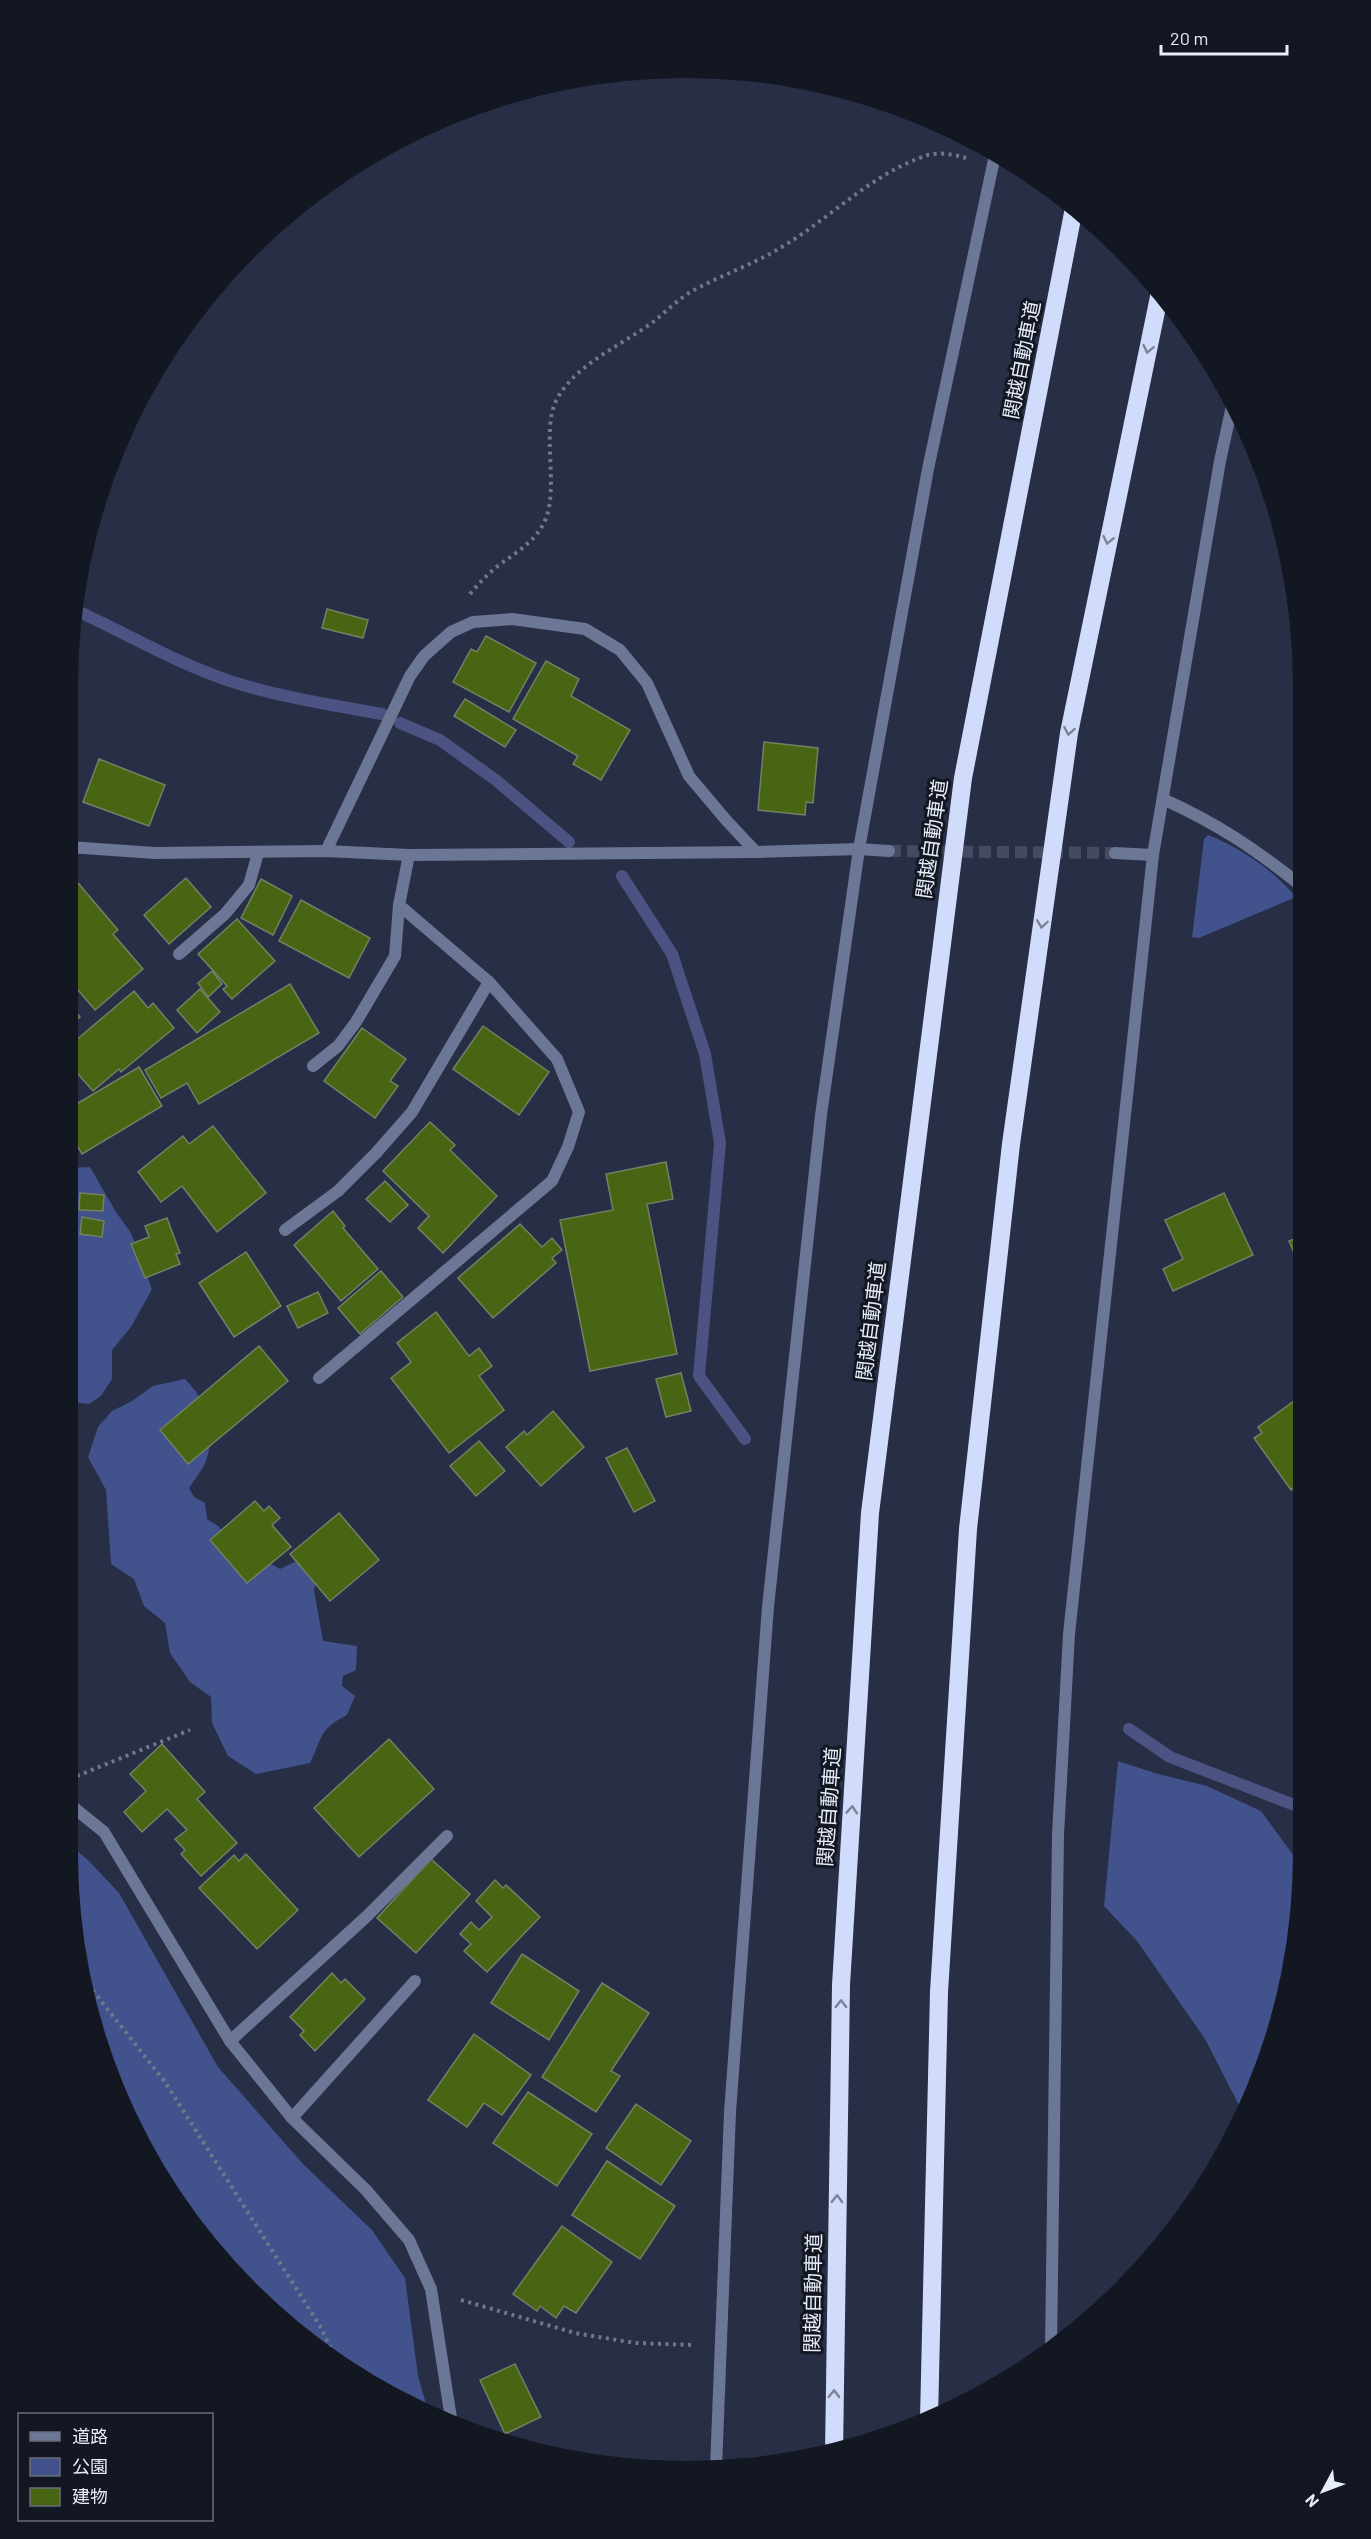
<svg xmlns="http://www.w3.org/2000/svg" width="1371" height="2539" font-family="Barlow,'Noto Sans JP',sans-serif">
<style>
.green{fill:#41528d}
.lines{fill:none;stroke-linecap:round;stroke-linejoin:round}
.stream{stroke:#4c5282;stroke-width:12}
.building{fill:#486513;stroke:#748065;stroke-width:1.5}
.minor-tunnel{stroke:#444b60;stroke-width:12;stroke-dasharray:12 6;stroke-linecap:butt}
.path{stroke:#71788c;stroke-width:4;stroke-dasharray:3 4.5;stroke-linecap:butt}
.service{stroke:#6c7796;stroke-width:12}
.minor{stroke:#6c7796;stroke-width:12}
.tertiary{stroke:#6c7796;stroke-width:12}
.motorway{stroke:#d1dcfb;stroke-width:18}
.oneway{stroke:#7c8399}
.labels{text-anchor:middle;stroke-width:6;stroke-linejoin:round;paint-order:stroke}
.street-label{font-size:20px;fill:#e7edfc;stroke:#131721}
</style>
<rect width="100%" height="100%" fill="#272e45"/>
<!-- green -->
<g class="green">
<path d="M1208,835C1241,848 1273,870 1296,897L1199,938L1192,937L1204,839Z"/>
<polygon points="90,1167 116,1212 131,1233 152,1289 131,1327 112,1350 112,1379 101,1396 89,1404 68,1402 68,1168"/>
<path d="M185,1379C207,1401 216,1428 207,1458C204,1468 195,1479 189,1488L194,1497L205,1503L207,1519L218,1526L234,1541L280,1569L309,1555L319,1570L314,1590L323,1641L357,1646L356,1670L343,1676L342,1686L355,1696L347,1715C318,1730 323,1737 310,1763L256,1774L228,1756L212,1723L211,1697L190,1682L170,1653L165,1623L144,1606L134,1579L111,1564L106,1490L88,1457L98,1427L112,1411L132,1401L153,1386Z"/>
<polygon points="1118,1761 1158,1774 1207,1786 1261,1811 1299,1863 1302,1894 1283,2013 1244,2115 1205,2039 1137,1941 1104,1906"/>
<polygon points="68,1843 89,1861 119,1893 218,2067 303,2164 372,2230 405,2278 418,2376 429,2414 342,2368 278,2318 195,2230 150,2162 100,2052 79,1974"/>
</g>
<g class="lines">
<!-- stream -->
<g class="stream">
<path d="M75,610C126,633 176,663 230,681C279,697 331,705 382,714"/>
<polyline points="400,723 440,740 497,781 569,842"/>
<polyline points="622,876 672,954 705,1054 720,1143 699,1376 745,1439"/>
<polyline points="1129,1729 1170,1757 1302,1808"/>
</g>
</g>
<!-- building -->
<g class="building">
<polygon points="327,609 368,620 363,638 322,628"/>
<polygon points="486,636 536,663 509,712 453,682 471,649 477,652"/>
<polygon points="546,661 579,679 571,696 630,730 601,780 573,764 578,756 513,719"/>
<polygon points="465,699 516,730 505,747 454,716"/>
<polygon points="764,742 818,748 813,803 806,802 805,815 758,810"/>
<polygon points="99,759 165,785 149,826 83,802"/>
<polygon points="186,878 211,907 169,944 144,915"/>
<polygon points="261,879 292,896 273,935 241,918"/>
<polygon points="78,883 118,930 113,934 143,969 95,1010 72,983 68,986 69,892"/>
<polygon points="301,900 370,938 349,978 279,941"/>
<polygon points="237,919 275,961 232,999 223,989 227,986 198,954"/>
<polygon points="212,971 222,984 208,997 198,983"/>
<polygon points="290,984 319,1033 199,1104 187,1083 161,1098 145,1070"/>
<polygon points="200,989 220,1012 197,1033 177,1010"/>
<polygon points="134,991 148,1008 153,1003 174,1028 121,1072 119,1069 93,1091 68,1063 68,1047"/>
<polygon points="68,1003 80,1017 68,1027"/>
<polygon points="483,1026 549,1072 519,1115 453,1069"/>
<polygon points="362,1028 406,1059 390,1081 398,1086 375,1118 324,1081"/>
<polygon points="139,1067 162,1106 82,1154 68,1130 68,1109"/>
<polygon points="430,1122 455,1145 450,1150 497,1196 443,1253 418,1228 429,1216 383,1171"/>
<polygon points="213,1126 266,1193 217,1232 182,1186 161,1202 138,1172 183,1136 189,1144"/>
<polygon points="666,1162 673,1199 647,1204 677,1354 590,1371 560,1220 613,1210 606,1174"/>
<polygon points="385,1181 408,1205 390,1222 366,1199"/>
<polygon points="80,1193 104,1195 103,1211 79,1210"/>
<polygon points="1224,1193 1253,1255 1173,1291 1163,1269 1183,1259 1165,1220"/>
<polygon points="333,1211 345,1226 343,1228 378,1269 341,1301 294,1245"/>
<polygon points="82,1217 104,1221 102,1237 80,1234"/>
<polygon points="167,1218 180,1253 176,1254 180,1264 145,1278 131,1244 149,1237 145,1226"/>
<polygon points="520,1224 542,1247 552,1238 562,1250 552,1258 556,1263 493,1318 458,1278"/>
<polygon points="1300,1237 1300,1267 1289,1241"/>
<polygon points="246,1252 281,1306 234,1337 199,1283"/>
<polygon points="381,1271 403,1297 360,1334 338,1308"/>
<polygon points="318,1292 328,1313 298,1328 287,1306"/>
<polygon points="436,1312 469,1356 479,1348 492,1366 479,1376 504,1410 449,1453 391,1378 411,1362 397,1343"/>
<polygon points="259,1346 288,1381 188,1464 160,1430"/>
<polygon points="681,1373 691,1411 666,1417 656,1379"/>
<polygon points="1301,1396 1301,1487 1299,1485 1291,1490 1254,1438 1262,1433 1258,1427"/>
<polygon points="553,1411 584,1447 541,1486 506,1447 524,1431 527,1435"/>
<polygon points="479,1441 505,1471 476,1496 450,1466"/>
<polygon points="627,1448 655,1501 634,1512 606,1458"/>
<polygon points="255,1501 264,1511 269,1506 280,1518 272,1525 291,1547 247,1583 210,1540"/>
<polygon points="339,1513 379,1560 330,1601 290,1554"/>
<polygon points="389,1739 434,1789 359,1857 314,1808"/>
<polygon points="162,1744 205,1792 197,1799 237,1843 201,1876 181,1854 185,1850 175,1839 187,1830 167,1809 142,1832 124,1812 146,1791 130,1774"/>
<polygon points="246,1854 298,1910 257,1949 199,1888 234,1855 239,1861"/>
<polygon points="431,1859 470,1894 416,1953 377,1918"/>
<polygon points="495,1880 503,1888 506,1885 540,1917 487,1972 464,1951 471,1944 460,1934 471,1922 479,1930 492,1917 476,1901"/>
<polygon points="522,1954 579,1991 549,2040 491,2003"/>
<polygon points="332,1973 341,1983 345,1979 365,1999 315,2051 300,2035 304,2031 290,2017"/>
<polygon points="602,1983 649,2013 611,2071 620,2076 596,2112 542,2077"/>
<polygon points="474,2034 531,2075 502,2115 484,2103 467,2127 428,2100"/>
<polygon points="528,2092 592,2134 557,2186 493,2143"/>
<polygon points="636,2104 691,2141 661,2185 606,2148"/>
<polygon points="607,2161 675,2206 640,2259 572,2215"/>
<polygon points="562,2226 612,2262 576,2313 564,2306 556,2318 540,2306 537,2311 513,2294"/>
<polygon points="515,2364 541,2417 505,2434 480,2380"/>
</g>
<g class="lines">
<!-- minor-tunnel -->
<polyline class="minor-tunnel" points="889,851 1115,853"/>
<!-- path -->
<g class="path">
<path d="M470,594C479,583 488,574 499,565C518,551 537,541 546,518C559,484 540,427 558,397C578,363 622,345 653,322C667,311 680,297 696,289C726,273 757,263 785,245C831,217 870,176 922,157C936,151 952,154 966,158"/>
<polyline points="68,1763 73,1775"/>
<polyline points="77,1776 190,1730"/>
<polyline points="81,1981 90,1987 165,2082 320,2326 338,2364"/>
<polyline points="461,2300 575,2333 635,2343 694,2345"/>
</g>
<!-- service -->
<g class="service">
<polyline points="326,851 410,676 424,656 451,632 473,622 512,619 585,629 620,650 647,683 689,776 726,820 756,852"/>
<polyline points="179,954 225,914 249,885 258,853"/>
<polyline points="313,1066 338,1046 356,1022 395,956 399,905"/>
<polyline points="285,1230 338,1191 376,1153 412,1112 489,982"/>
<polyline points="319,1378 552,1181 568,1147 579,1112 557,1059 489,982 399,905 409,855"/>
<polyline points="230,2041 366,1917 447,1836"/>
<polyline points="292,2118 415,1981"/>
</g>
<!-- minor -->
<g class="minor">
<path d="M1163,799C1216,823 1254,848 1299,884"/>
<polyline points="69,847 155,853 326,851 409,855 756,852 859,849 889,851"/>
<polyline points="1115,853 1153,855"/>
<polyline points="68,1803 104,1832 230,2041 292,2118 366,2190 409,2240 431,2289 452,2425"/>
<polyline points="716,2468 730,2112 768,1607 821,1115 859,849 928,469 995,155"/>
</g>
<!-- tertiary -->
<polyline class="tertiary" points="1051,2349 1058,1835 1069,1634 1153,855 1220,461 1232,406"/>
<!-- motorway -->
<g class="motorway">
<polyline points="929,2419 939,1992 968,1529 1011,1144 1069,733 1160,292"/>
<polyline points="834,2453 841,1985 870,1513 963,778 1074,208"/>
</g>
</g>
<!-- one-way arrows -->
<defs><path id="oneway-chevron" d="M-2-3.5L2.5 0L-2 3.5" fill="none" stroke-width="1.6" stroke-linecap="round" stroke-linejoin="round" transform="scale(1.5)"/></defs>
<g class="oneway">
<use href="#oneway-chevron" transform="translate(1148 349) rotate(102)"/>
<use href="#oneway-chevron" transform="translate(1108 540) rotate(102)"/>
<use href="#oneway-chevron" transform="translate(1069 731) rotate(100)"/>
<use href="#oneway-chevron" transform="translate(1042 924) rotate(98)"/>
<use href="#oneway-chevron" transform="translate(852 1810) rotate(-86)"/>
<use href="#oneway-chevron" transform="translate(841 2004) rotate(-89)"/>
<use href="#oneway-chevron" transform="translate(837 2199) rotate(-89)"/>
<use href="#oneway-chevron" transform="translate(834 2394) rotate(-89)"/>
</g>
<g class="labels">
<!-- street labels -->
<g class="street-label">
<text transform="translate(1022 360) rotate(-79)" y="7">関越自動車道</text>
<text transform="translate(932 839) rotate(-82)" y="7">関越自動車道</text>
<text transform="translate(871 1321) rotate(-83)" y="7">関越自動車道</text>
<text transform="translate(829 1807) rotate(-86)" y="7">関越自動車道</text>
<text transform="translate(813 2293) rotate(-89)" y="7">関越自動車道</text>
</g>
</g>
<!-- crop -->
<path d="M0 0H1371V2539H0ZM685 78H686A607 607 0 0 1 1293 685V1854A607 607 0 0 1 686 2461H685A607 607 0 0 1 78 1854V685A607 607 0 0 1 685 78Z" fill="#131721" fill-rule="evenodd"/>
<!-- legend -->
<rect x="18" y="2413" width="195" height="108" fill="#131721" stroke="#686d79" stroke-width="1.5"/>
<rect x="30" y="2432" width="30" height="9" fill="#6c7796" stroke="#686d79" stroke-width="1.5"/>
<text x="72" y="2443" font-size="18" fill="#e7edfc">道路</text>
<rect x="30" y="2458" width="30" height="18" fill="#41528d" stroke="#686d79" stroke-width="1.5"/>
<text x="72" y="2473" font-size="18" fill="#e7edfc">公園</text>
<rect x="30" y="2488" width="30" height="18" fill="#486513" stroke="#686d79" stroke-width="1.5"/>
<text x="72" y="2503" font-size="18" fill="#e7edfc">建物</text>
<!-- north arrow -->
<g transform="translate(1323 2491) rotate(229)" stroke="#131721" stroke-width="4.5" paint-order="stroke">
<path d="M0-4.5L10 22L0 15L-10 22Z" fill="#e7edfc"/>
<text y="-9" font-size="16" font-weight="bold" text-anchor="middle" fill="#e7edfc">N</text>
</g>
<!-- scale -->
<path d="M1161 45v9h126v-9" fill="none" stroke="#e7edfc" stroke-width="3"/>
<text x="1170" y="45" font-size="18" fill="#e7edfc" stroke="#131721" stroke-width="4.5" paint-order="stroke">20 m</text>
</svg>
